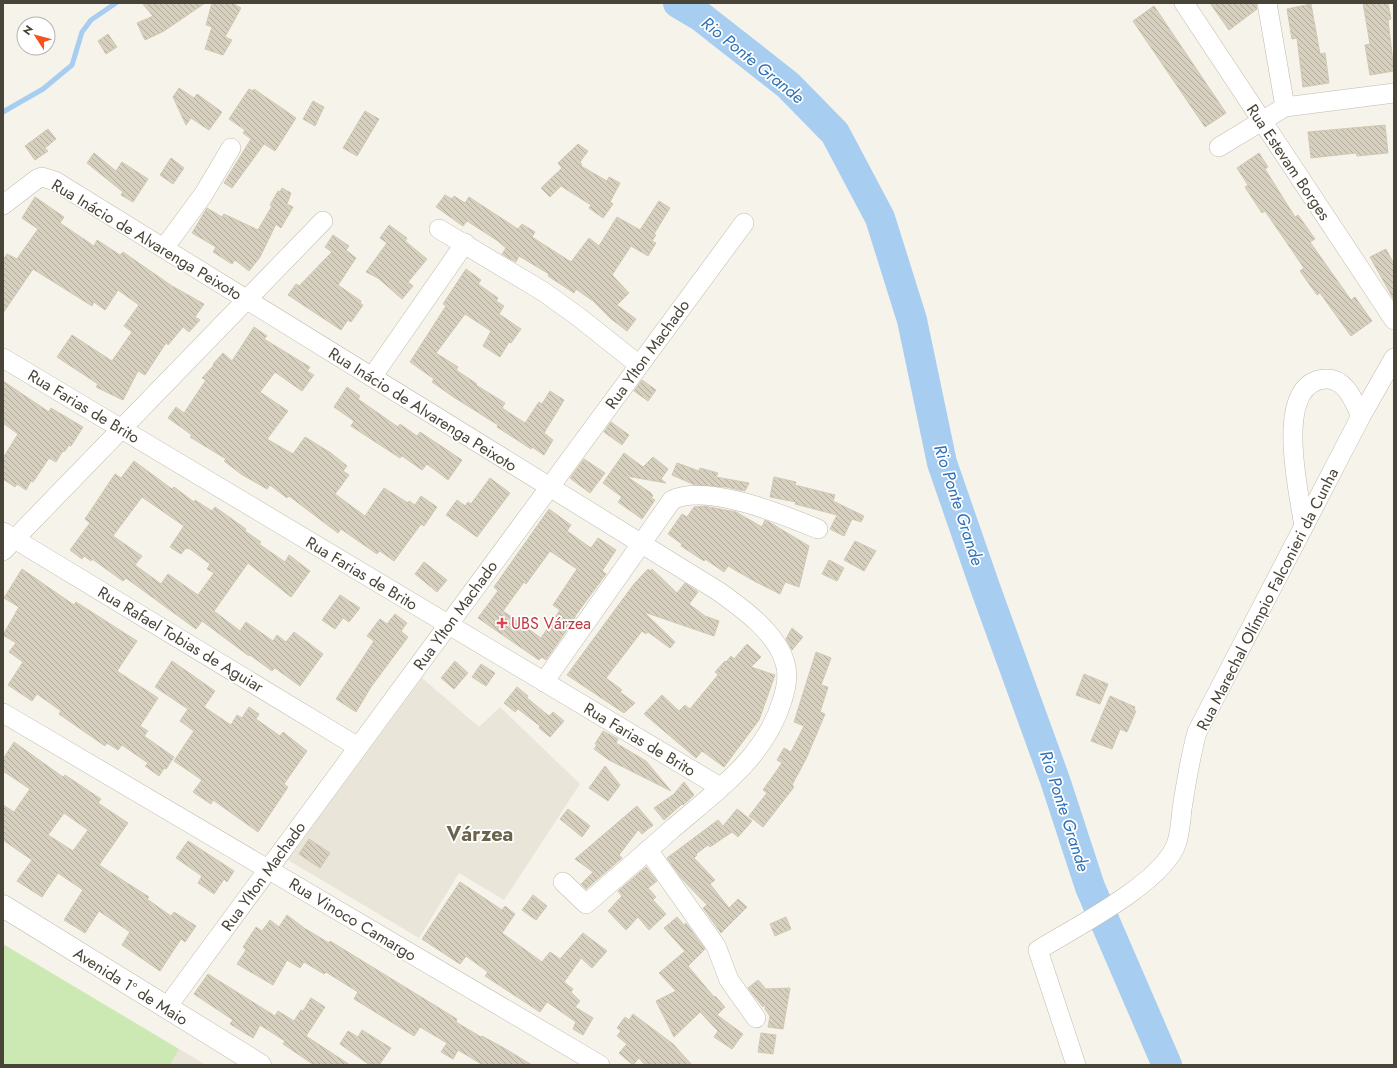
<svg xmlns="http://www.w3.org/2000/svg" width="1397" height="1068" font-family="Jost,sans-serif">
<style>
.residential{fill:#e9e5d8}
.green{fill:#cce9b3}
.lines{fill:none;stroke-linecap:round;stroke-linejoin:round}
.stream{stroke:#a7cdf1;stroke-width:5}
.river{stroke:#a7cdf1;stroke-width:30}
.building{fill:url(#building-back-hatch);stroke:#d2c8b3;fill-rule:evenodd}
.minor-casing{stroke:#c1bbad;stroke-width:20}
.tertiary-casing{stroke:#c1bbad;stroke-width:23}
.minor{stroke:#fff;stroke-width:19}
.tertiary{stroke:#fff;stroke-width:22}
.health-dot{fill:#e0444e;stroke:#fff;stroke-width:1.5}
.labels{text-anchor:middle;stroke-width:3.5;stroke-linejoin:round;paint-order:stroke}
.street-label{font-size:16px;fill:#494438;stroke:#fff}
.health-label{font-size:16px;fill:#be3a42;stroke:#fff;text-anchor:start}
.water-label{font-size:17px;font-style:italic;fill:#3072b7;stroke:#fff}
.district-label{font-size:20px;font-weight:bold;fill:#6c634f;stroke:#fff}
</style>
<defs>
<pattern id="building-back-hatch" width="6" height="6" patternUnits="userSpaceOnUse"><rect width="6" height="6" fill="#d7d0bf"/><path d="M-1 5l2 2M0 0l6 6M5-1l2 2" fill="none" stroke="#b0aa9c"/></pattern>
</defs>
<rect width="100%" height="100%" fill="#f5f3ea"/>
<!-- residential -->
<g class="residential">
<polygon points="422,678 479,727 500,707 580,784 504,900 459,873 419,938 288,860"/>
<polygon points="179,1049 206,1065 170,1065"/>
</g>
<!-- green -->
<polygon class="green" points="3,944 179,1049 170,1065 3,1065"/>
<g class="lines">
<!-- stream -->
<polyline class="stream" points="3,112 43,89 72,65 82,32 91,20 116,3"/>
<!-- river -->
<polyline class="river" points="678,3 700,16 788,85 835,133 880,218 912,320 942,463 986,590 1055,780 1090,887 1167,1065"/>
</g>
<!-- building -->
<g class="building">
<polygon points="142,3 205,3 164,31 145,40 137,23 153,16"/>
<polygon points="212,3 232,3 241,8 225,37 232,40 223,55 205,49 212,27 206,25"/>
<polygon points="1210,3 1256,3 1257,9 1229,30"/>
<polygon points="1363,3 1388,3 1391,19 1388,20 1394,71 1370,75 1365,45 1370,44"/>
<polygon points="1311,4 1320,54 1325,53 1329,83 1303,87 1297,38 1292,39 1287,9"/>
<polygon points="1154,6 1226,113 1205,127 1133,21"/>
<polygon points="108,34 117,47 106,54 98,41"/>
<polygon points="179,88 194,98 197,94 222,112 209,130 191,118 186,125 173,97"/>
<polygon points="249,89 253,91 254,89 296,118 275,151 264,144 232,188 224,183 251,139 243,133 245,130 229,119"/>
<polygon points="313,101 324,107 315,126 303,119"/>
<polygon points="365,111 379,119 357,156 343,148"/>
<polygon points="1385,125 1388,153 1357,156 1356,153 1311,158 1308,132"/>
<polygon points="48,129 56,139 45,148 48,151 35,160 25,146"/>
<polygon points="578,144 588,151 580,162 582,165 581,166 607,181 609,177 620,183 610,202 613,204 603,218 589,208 591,205 561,186 550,197 541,188 562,168 558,163"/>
<polygon points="94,153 116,171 122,162 148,179 133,202 121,195 123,192 87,163"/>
<polygon points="1259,153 1268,167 1265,169 1295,217 1298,215 1315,239 1310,242 1351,300 1355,297 1372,321 1351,336 1320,293 1317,295 1300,271 1304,268 1265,211 1262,213 1245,187 1248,185 1237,168"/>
<polygon points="171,158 184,168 173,184 160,175"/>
<polygon points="282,188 291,193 287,204 293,207 281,228 276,224 260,257 249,271 235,260 232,264 213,252 216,247 192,233 207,208 222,217 224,214 258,230 272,206 270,205 278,191 280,192"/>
<polygon points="445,195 452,199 454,196 465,203 469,197 518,229 522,224 535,232 532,237 571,262 589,238 599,246 617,217 640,230 659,201 670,208 654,234 656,235 652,241 656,243 648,256 631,246 612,275 629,293 617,305 636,319 627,331 610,318 593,301 576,289 574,293 548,276 549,274 519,256 516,262 510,259 502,254 506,248 498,241 467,221 463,226 436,207"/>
<polygon points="35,197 64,217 60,223 94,246 97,240 120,255 123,252 172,286 204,304 195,317 200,320 189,332 183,327 168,345 166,343 145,375 138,371 123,400 96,387 98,384 57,357 72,335 112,361 132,332 124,326 139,305 118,290 105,310 94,302 92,306 33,269 3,313 3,260 7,254 17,259 38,229 22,218"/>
<polygon points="389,225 407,238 405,241 427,259 408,282 413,286 402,299 378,278 366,272 387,243 380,238"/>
<polygon points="333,235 349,246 346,250 356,258 338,285 361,301 360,303 363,305 351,322 348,320 341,330 288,295 296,284 299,286 332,252 325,247"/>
<polygon points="1386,249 1394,264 1394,300 1370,257"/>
<polygon points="466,269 481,280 478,284 498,298 496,301 504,306 499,314 521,329 511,343 509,342 500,357 483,346 491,331 465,314 436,353 458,367 456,370 477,384 476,385 505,403 502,408 525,423 539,402 542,404 550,391 564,400 544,433 553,440 544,455 532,447 531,449 497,427 498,425 452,396 432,382 434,379 410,362 446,306 443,304"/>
<polygon points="254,327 267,336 264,339 310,367 307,371 314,375 302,391 275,372 260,392 288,411 267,439 293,454 305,437 331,453 347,466 343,471 349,475 335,494 365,516 384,488 408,503 409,501 415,505 421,496 437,507 424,526 421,524 394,561 380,551 377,554 341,529 338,533 289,496 287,498 270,485 267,489 241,474 224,461 226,459 190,437 192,435 168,418 176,407 184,413 206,380 202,378 214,365 213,364 223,353 232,361"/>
<polygon points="642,380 656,390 648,401 634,391"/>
<polygon points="3,381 49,412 51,408 83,427 71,446 69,445 65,451 62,452 56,462 49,458 33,482 31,481 26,490 17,484 15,487 3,479 3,458 18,434 3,423"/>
<polygon points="347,387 360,396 358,399 398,427 400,424 417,436 420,432 462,460 448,480 427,464 422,470 402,456 400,458 351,426 354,421 334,407"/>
<polygon points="611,422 629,435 622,445 604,432"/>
<polygon points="624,453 643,467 653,457 668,469 661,479 666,483 626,476 651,493 653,496 651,498 655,500 642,519 618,502 622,497 603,483"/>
<polygon points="584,459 605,473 590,493 570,478"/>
<path d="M134,461L172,489L174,487L194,502L195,500L212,511L215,507L246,529L245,531L261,542L259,544L285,562L289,555L310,571L291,597L248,563L214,611L240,631L246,622L273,641L277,635L286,642L294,632L323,654L300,686L275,668L272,671L250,655L249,656L202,621L196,629L126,578L123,581L92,559L91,561L84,556L82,559L70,550L90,523L85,519L115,474L121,478ZM142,497L184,526L170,547L181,554L186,548L190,549L210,564L207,569L214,573L198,595L168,574L161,584L135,565L142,556L113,536Z"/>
<polygon points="677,463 699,471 700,468 718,473 716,477 749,483 745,491 726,487 695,485 672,475"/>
<polygon points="774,477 796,482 795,485 835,495 833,501 864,516 861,522 852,519 844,536 830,529 837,515 795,504 796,502 770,497"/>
<polygon points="490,478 510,493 477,537 446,515 457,500 465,506 468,502 471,504"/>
<polygon points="704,506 736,512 762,527 765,520 769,522 809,546 799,587 785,582 780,594 756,582 728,566 724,572 705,559 704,561 681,546 682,544 668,534 682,514 687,517 694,507"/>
<path d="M549,509L571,525L567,531L591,548L598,538L616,550L602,571L606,574L575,616V618L546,660L542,657L539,660L478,618L498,591L494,587ZM550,551L577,569L553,605L560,610L541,638L503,611L524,582L526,584Z"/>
<polygon points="855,541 876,551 864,571 844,560"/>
<polygon points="829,560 844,568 837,581 822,574"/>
<polygon points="424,562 447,580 437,592 415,574"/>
<polygon points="22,569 74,605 76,602 137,641 117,671 158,698 140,726 148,731 144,736 174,757 166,769 164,768 159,776 145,766 148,763 122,745 118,750 107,743 105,746 59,714 61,711 37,694 32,701 8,685 23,662 9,652 16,643 3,635 19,607 4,598"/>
<polygon points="648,569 650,571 652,569 677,593 685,583 698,592 689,604 705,616 719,621 714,636 644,612 675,642 670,648 648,632 646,634 642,631 606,678 622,690 620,692 635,703 624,713 567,675 634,584"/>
<polygon points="340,595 360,608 349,622 343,618 335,629 322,620"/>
<polygon points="395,614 407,623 401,631 408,637 371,687 356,712 336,699 374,641 367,636 380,619 387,624"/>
<polygon points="792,628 803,637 792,650 786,639"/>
<polygon points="747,644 761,657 751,667 775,675 759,720 724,767 702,751 696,758 644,714 662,695 679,711 685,705 690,709 718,675 715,672 725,661 726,662 731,656 734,659"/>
<polygon points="816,652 831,658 821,685 828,687 820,712 825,714 806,759 792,785 794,787 763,827 749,816 767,793 763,790 782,763 777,760 784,748 791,752 804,726 794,722"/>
<polygon points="172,661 215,691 204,707 231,725 237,715 242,718 249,707 259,714 256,719 280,736 283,732 307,751 284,784 288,787 258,832 213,800 211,804 193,792 202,780 174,761 194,731 180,721 188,709 155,687"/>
<polygon points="455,661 468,673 454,689 441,678"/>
<polygon points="481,664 495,673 486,686 472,677"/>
<polygon points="1084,674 1108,684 1100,704 1076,695"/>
<polygon points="517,687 528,696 527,698 549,716 553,712 564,721 550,737 539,728 540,726 518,709 515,712 504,703"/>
<polygon points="1110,696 1135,707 1134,710 1136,711 1127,732 1120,729 1112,749 1091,741"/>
<polygon points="603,731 618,739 616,743 646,761 671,791 609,760 594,749 597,745 595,744"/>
<path d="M14,742L63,777L65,775L101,799L98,803L128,823L99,865L149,897L147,899L171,916L174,912L196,926L185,942L181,939L160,971L122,945L130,932L99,911L85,933L64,920L83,890L58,873L42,897L17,881L32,860L3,840V805L14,812L30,789L3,771V759ZM64,813L88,830L73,851L48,835Z"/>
<polygon points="605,766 620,785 608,801 589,788"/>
<polygon points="684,782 694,795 683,805 682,804 664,820 654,808 674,794"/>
<polygon points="637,806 653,825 642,834 638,830 619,855 622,858 586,889 581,884 593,872 575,859"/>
<polygon points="568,809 590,826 582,837 560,819"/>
<polygon points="737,809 752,821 738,837 732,832 710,847 708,845 696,854 697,855 694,858 715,880 710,884 729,908 738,899 747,907 721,933 703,908 707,905 682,879 667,858 718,820 723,826"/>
<polygon points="309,839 330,853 320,868 299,854"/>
<polygon points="188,841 234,871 227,882 224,879 214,894 198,883 202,876 176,858"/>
<polygon points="646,867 657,881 648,888 656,897 653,900 666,914 649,930 638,917 626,930 608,911 622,896 618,891"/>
<polygon points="460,882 502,910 505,906 515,914 502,933 542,962 550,952 560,959 583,933 607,951 592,968 581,958 564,982 573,989 571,992 580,1001 575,1007 593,1018 583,1035 573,1029 576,1022 547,1002 540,1012 485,976 488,972 466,956 460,964 422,939"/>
<polygon points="533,895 547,906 536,920 522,910"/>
<polygon points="287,915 304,928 329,943 330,941 457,1019 456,1022 481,1037 482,1036 504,1048 532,1065 483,1065 458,1050 453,1059 441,1052 447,1043 420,1027 414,1036 354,999 358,992 326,972 324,974 304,962 300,968 287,960 273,985 237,964 246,950 243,947 256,927 262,931 270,920 279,927"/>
<polygon points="677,917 684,925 686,923 705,949 688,966 714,997 715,996 725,1007 717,1015 743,1034 732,1049 714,1037 718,1031 700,1012 674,1037 656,1001 676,991 659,973 685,951 664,928"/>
<polygon points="786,917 791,929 775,936 770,924"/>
<polygon points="208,974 275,1016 278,1011 294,1021 301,1010 303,1011 311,998 325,1007 306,1036 350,1065 314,1065 283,1044 285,1041 260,1025 253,1038 230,1024 233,1020 194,994"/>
<polygon points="758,980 766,989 790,988 783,1029 768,1027 770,1016 765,1009 766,1003 763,1007 748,988"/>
<polygon points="633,1014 673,1044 692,1065 645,1065 639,1058 633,1065 619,1053 627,1044 617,1036 621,1031 617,1028 625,1017 629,1020"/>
<polygon points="362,1030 391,1048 379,1065 370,1065 340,1044 348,1031 358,1037"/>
<polygon points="761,1033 776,1035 773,1054 758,1052"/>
</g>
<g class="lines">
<!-- minor casing -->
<g class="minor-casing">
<g id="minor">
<polyline points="1184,3 1394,320"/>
<polyline points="1267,3 1285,107"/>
<polyline points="1219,147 1285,107 1394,93"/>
<path d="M3,205L37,179L42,177L55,181L718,591C742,608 777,633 785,663C789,675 786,689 782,701C765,758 714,793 671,830C643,855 614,880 586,904L563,882"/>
<polyline points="439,229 544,292 580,318 639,365"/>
<polyline points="164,248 203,195 231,148"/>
<polyline points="3,358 720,787"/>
<polyline points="372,377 465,243"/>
<path d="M1304,526C1299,493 1272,381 1326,379C1346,378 1354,402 1361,416"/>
<polyline points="3,532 358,747"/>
<polyline points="3,551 323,221"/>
<path d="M544,682L672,500C707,483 784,515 818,529"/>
<polyline points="3,713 600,1065"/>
<polyline points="648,850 716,946 729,980 756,1018"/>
<polyline points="167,1007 744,223"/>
<path d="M1076,1065L1038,950C1074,928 1165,882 1177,842C1180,832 1181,820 1182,809C1186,783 1190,758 1197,732L1361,416L1394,358"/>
</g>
</g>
<!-- tertiary casing -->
<g class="tertiary-casing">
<polyline id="tertiary" points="3,906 260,1065"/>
</g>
<!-- minor -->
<use href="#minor" class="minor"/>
<!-- tertiary -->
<use href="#tertiary" class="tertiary"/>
</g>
<!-- markers -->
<path class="health-dot" d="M500 617h4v4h4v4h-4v4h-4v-4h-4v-4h4z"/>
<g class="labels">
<!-- street labels -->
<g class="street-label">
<text transform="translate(1289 162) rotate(56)" y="6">Rua Estevam Borges</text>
<text transform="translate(147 239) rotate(31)" y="6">Rua Inácio de Alvarenga Peixoto</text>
<text transform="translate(647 354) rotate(-54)" y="6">Rua Ylton Machado</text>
<text transform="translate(84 406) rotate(31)" y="6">Rua Farias de Brito</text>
<text transform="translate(423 409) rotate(32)" y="6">Rua Inácio de Alvarenga Peixoto</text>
<text transform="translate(362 573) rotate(31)" y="6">Rua Farias de Brito</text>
<text transform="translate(1267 599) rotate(-63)" y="6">Rua Marechal Olímpio Falconieri da Cunha</text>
<text transform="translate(455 615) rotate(-54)" y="6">Rua Ylton Machado</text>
<text transform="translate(181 639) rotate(31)" y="6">Rua Rafael Tobias de Aguiar</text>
<text transform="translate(640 739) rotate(31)" y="6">Rua Farias de Brito</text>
<text transform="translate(263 876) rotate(-54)" y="6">Rua Ylton Machado</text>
<text transform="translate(353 919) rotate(31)" y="6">Rua Vinoco Camargo</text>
<text transform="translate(131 986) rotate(32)" y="6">Avenida 1º de Maio</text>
</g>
<!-- health labels -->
<g class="health-label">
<text x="511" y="629">UBS Várzea</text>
</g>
<!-- water labels -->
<g class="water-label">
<text transform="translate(753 60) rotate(39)" y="6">Rio Ponte Grande</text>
<text transform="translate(959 505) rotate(72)" y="6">Rio Ponte Grande</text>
<text transform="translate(1065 811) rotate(72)" y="6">Rio Ponte Grande</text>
</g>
<!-- district labels -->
<g class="district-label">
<text x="480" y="841">Várzea</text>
</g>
</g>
<!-- border -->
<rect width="1397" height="1068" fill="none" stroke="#494438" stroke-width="8"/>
<!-- north arrow -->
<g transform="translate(36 36) rotate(306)"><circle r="19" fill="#ffffff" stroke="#b6b4af"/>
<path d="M0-3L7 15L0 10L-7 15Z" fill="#fa501c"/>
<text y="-6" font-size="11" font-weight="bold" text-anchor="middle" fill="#494438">N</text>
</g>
</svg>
